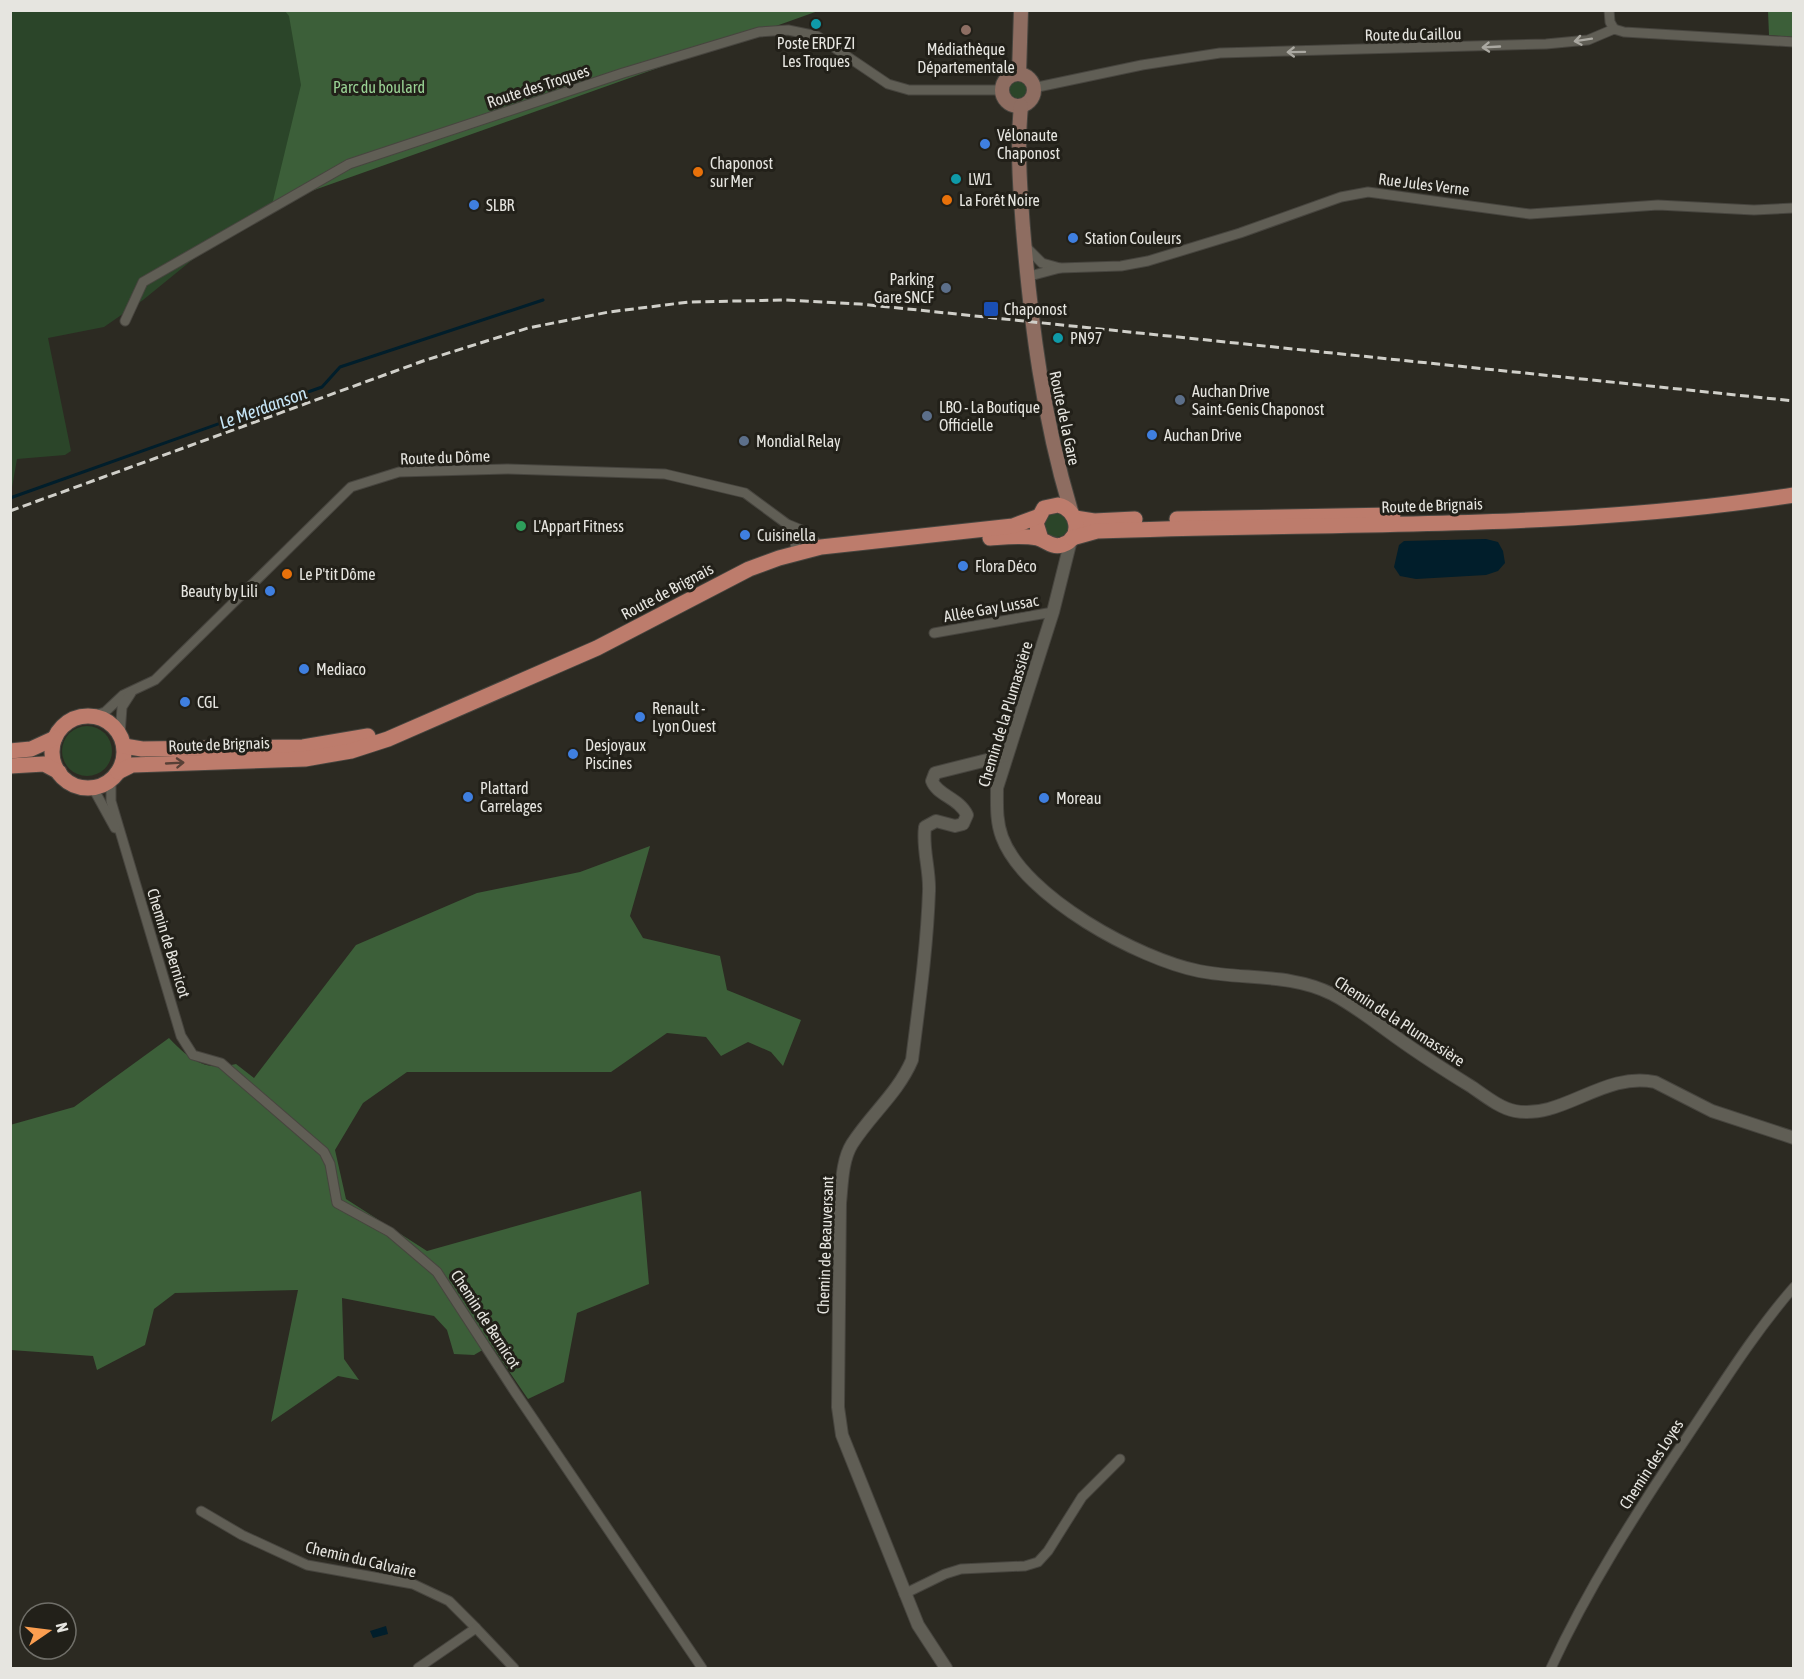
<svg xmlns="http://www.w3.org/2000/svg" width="1804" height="1679" font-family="'Asap Condensed',sans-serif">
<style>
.green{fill:#2b4529}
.forest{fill:#3c5f39}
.water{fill:#011e2b}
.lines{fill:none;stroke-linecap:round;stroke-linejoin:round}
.stream{stroke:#011e2b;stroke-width:3}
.minor-casing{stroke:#47453f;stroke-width:11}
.tertiary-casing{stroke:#47453f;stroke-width:14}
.secondary-casing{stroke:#47453f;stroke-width:16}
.primary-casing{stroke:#47453f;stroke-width:17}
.minor{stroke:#605e55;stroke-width:9}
.tertiary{stroke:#605e55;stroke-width:12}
.secondary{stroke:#8e6d61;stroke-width:14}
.primary{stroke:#bd7c6c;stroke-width:15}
.rail{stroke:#d0cfc9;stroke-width:3;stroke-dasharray:9 4.5;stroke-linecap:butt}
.oneway{stroke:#aaa8a1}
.oneway2{stroke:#584036}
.culture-dot{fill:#0f9aa8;stroke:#222019;stroke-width:2}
.education-dot{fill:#8d6e63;stroke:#222019;stroke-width:2}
.shop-dot{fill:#3f7fe0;stroke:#222019;stroke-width:2}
.food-dot{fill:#e8710a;stroke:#222019;stroke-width:2}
.service-dot{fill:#5c6f8a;stroke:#222019;stroke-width:2}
.transit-dot{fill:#1a4fb4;stroke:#222019;stroke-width:2}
.leisure-dot{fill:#2e9e5b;stroke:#222019;stroke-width:2}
.labels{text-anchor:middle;stroke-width:6;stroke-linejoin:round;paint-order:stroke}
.street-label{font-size:16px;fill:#e6e5e0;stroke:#222019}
.poi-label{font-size:16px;fill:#e6e5e0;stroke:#222019;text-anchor:start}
.park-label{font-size:16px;fill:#9ad395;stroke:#222019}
.water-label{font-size:18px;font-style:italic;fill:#c7e7f8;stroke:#222019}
</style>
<rect width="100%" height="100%" fill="#2c2a22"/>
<!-- green -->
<g class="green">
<polygon points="11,11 816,11 289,198 240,221 143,300 104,327 48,338 71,451 65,455 17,459 11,493"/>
<circle cx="1018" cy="90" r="9"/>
<circle cx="1057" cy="525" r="12"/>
<circle cx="87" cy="751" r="25"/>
</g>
<!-- forest -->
<g class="forest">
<polygon points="285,11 818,11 272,205 301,85 289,16"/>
<polygon points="1768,11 1793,11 1793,37 1769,35"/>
<path d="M650,846L630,916L643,938L720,956L727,990L801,1020L783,1066L771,1052L748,1042L721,1056L706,1037L667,1033L611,1072H407L363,1103L335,1150L346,1199L427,1251L641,1191L649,1284L577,1313L564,1382L528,1399L491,1345L474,1355L454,1354L447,1330L434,1316L342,1298L344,1359L359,1380L338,1376L271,1422L298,1290L175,1293L154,1309L145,1345L97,1370L93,1356L11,1350L10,1125L74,1107L169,1038C190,1060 205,1072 236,1064L254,1078L356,945L477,893L580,872Z"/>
</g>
<!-- water -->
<g class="water">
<polygon points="1486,539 1498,542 1503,551 1505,563 1498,571 1486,575 1416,579 1400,576 1394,567 1399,545 1404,541"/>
<polygon points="386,1626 388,1634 373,1638 370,1631"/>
</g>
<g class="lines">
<!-- stream -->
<polyline class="stream" points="10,498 322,387 340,367 543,300"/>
<!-- minor casing -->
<g class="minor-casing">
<g id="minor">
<polyline points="1609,10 1610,22 1614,29"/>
<polyline points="1033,88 1142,65 1220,53 1546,44 1588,40 1614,29 1624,32 1794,42"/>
<polyline points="1025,246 1042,263 1060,268"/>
<polyline points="1026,277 1060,268 1121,266 1148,261 1240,233 1341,197 1368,192 1530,214 1658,205 1754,210 1794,208"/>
<polyline points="125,321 143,282 349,164 623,73 759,32 788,30 817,36 888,84 909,90 1001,90"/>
<polyline points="788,526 796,534 795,554"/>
<polyline points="934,633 1053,612"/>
<polyline points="94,716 105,712 123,695 155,680 351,487 399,472 507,469 665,474 745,493 787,524 804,531 821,547"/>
<polyline points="120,735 122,707 131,693"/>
<polyline points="111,780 111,801 181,1036 193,1055 221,1063 324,1152 330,1164 337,1203 390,1232 437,1272 515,1392 702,1668"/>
<polyline points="93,788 115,828"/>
<polyline points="201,1511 242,1535 307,1565 413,1584 449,1601 476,1628"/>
<polyline points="904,1594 945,1574 961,1569 1025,1566 1038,1562 1048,1551 1082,1497 1120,1459"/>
<polyline points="418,1668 476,1628 514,1668"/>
<path d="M1551,1668C1588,1588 1636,1513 1685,1440C1720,1388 1753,1334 1794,1287"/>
</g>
</g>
<!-- tertiary casing -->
<g class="tertiary-casing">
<g id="tertiary">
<path d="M1071,540L1053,612L997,788C997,805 996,821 1002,837C1024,897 1139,959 1199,971C1243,980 1291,973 1332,994C1355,1006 1375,1022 1396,1037C1421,1055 1446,1071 1472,1087C1485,1096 1500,1108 1515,1111C1562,1120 1604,1071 1655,1082L1712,1111L1794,1138"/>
<path d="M946,1668L918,1625L842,1435L838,1407L840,1203C842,1184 842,1160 852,1144C871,1114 898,1093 912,1060C919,1004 927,948 929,891C930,870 922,848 925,827L936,821L955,826L963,824L967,815C959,798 937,795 932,781L935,773L1007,755"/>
</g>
</g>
<!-- secondary casing -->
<g class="secondary-casing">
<g id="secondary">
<polyline points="1019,74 1021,10"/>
<circle cx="1018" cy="90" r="16"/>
<path d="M1021,106C1017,146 1020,188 1023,228C1031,324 1043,418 1071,511"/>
</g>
</g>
<!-- primary casing -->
<g class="primary-casing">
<g id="primary">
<polyline points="1075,518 1094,521 1135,519"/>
<polyline points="1177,519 1393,515"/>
<path d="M990,538C1005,537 1022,535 1037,538C1046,540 1051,548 1062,545C1084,538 1078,509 1058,505L1044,508L1036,523L1041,539"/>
<path d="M1072,538L1097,531C1330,522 1563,531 1794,495"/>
<circle cx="88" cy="752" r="36"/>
<polyline points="124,746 142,749 303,747 368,736"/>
<polyline points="10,751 31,749 55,738"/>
<polyline points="10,766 44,764 59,772"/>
<polyline points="118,772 132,765 305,759 351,751 388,739 597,648 749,569 779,558 821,547 1013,526 1037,517"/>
</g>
</g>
<!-- minor -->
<use href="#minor" class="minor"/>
<!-- tertiary -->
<use href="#tertiary" class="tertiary"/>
<!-- secondary -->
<use href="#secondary" class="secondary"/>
<!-- primary -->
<use href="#primary" class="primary"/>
<!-- rail -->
<polyline class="rail" points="10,511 423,361 528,328 609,312 689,302 786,300 860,304 1794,401"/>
</g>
<!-- one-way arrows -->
<defs><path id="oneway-shaft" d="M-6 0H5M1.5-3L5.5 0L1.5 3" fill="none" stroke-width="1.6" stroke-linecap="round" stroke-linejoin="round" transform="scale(1.5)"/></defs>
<g class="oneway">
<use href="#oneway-shaft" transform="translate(1583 40) rotate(171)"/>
<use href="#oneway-shaft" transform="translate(1491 47) rotate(177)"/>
<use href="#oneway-shaft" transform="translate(1296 52) rotate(179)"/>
</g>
<use class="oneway2" href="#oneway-shaft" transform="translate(175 763) rotate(-3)"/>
<!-- markers -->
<g class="culture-dot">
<circle cx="816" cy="24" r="6"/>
<circle cx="956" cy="179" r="6"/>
<circle cx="1058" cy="338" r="6"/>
</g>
<circle class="education-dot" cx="966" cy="30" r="6"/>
<g class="shop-dot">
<circle cx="985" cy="144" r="6"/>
<circle cx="474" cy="205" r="6"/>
<circle cx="1073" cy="238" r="6"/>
<circle cx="1152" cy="435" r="6"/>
<circle cx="745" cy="535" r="6"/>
<circle cx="963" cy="566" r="6"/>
<circle cx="270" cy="591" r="6"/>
<circle cx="304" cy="669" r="6"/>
<circle cx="185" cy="702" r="6"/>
<circle cx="640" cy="717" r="6"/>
<circle cx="573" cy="754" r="6"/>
<circle cx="468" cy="797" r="6"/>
<circle cx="1044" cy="798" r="6"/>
</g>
<g class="food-dot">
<circle cx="698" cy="172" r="6"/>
<circle cx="947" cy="200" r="6"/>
<circle cx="287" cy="574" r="6"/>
</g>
<g class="service-dot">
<circle cx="946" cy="288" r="6"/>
<circle cx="1180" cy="400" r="6"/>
<circle cx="927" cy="416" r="6"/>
<circle cx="744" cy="441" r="6"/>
</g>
<rect class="transit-dot" x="983" y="301" width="16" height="16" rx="3"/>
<circle class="leisure-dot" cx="521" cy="526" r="6"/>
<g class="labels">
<!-- street labels -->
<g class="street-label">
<text transform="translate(1413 34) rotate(-1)" y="6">Route du Caillou</text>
<text transform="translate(538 86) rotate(-18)" y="6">Route des Troques</text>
<text transform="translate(1424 184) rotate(7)" y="6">Rue Jules Verne</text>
<text transform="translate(1065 418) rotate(78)" y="6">Route de la Gare</text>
<text transform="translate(445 457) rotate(-2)" y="6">Route du Dôme</text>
<text transform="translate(1432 505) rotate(-2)" y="6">Route de Brignais</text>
<text transform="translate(667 591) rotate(-28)" y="6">Route de Brignais</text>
<text transform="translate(991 608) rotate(-10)" y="6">Allée Gay Lussac</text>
<text transform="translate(1005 714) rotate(-73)" y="6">Chemin de la Plumassière</text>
<text transform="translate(219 744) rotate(-2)" y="6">Route de Brignais</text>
<text transform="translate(169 943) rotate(73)" y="6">Chemin de Bernicot</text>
<text transform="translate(1400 1021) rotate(33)" y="6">Chemin de la Plumassière</text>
<text transform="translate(825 1245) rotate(-88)" y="6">Chemin de Beauversant</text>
<text transform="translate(486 1319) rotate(57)" y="6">Chemin de Bernicot</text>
<text transform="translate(1651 1464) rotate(-57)" y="6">Chemin des Loyes</text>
<text transform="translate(361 1559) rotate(13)" y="6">Chemin du Calvaire</text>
</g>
<!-- poi labels -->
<g class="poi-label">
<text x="816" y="49" text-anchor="middle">Poste ERDF ZI<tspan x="816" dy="18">Les Troques</tspan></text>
<text x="966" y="55" text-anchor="middle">Médiathèque<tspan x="966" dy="18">Départementale</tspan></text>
<text x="997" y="141">Vélonaute<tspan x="997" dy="18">Chaponost</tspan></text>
<text x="710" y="169">Chaponost<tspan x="710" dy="18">sur Mer</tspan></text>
<text x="968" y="185">LW1</text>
<text x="959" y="206">La Forêt Noire</text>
<text x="486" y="211">SLBR</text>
<text x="1085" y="244">Station Couleurs</text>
<text x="934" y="285" text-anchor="end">Parking<tspan x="934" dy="18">Gare SNCF</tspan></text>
<text x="1004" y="315">Chaponost</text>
<text x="1070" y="344">PN97</text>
<text x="1192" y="397">Auchan Drive<tspan x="1192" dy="18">Saint-Genis Chaponost</tspan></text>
<text x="939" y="413">LBO - La Boutique<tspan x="939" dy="18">Officielle</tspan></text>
<text x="1164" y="441">Auchan Drive</text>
<text x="756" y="447">Mondial Relay</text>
<text x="533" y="532">L'Appart Fitness</text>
<text x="757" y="541">Cuisinella</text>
<text x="975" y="572">Flora Déco</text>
<text x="299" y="580">Le P'tit Dôme</text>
<text x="258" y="597" text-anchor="end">Beauty by Lili</text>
<text x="316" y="675">Mediaco</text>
<text x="197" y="708">CGL</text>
<text x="652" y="714">Renault -<tspan x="652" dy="18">Lyon Ouest</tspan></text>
<text x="585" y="751">Desjoyaux<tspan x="585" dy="18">Piscines</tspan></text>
<text x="480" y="794">Plattard<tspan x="480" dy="18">Carrelages</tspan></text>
<text x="1056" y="804">Moreau</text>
</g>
<!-- park labels -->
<g class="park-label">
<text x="379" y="93">Parc du boulard</text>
</g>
<!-- water labels -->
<g class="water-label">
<text transform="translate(263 408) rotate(-20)" y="6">Le Merdanson</text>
</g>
</g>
<!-- border -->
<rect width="1804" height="1679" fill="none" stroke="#e6e5e0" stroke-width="24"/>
<!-- north arrow -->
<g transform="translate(48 1631) rotate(76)"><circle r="28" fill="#222019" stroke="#706f69" stroke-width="1.5"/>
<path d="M0-4.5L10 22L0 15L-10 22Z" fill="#fb9e50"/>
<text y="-9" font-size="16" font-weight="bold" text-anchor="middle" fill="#e6e5e0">N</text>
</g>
</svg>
